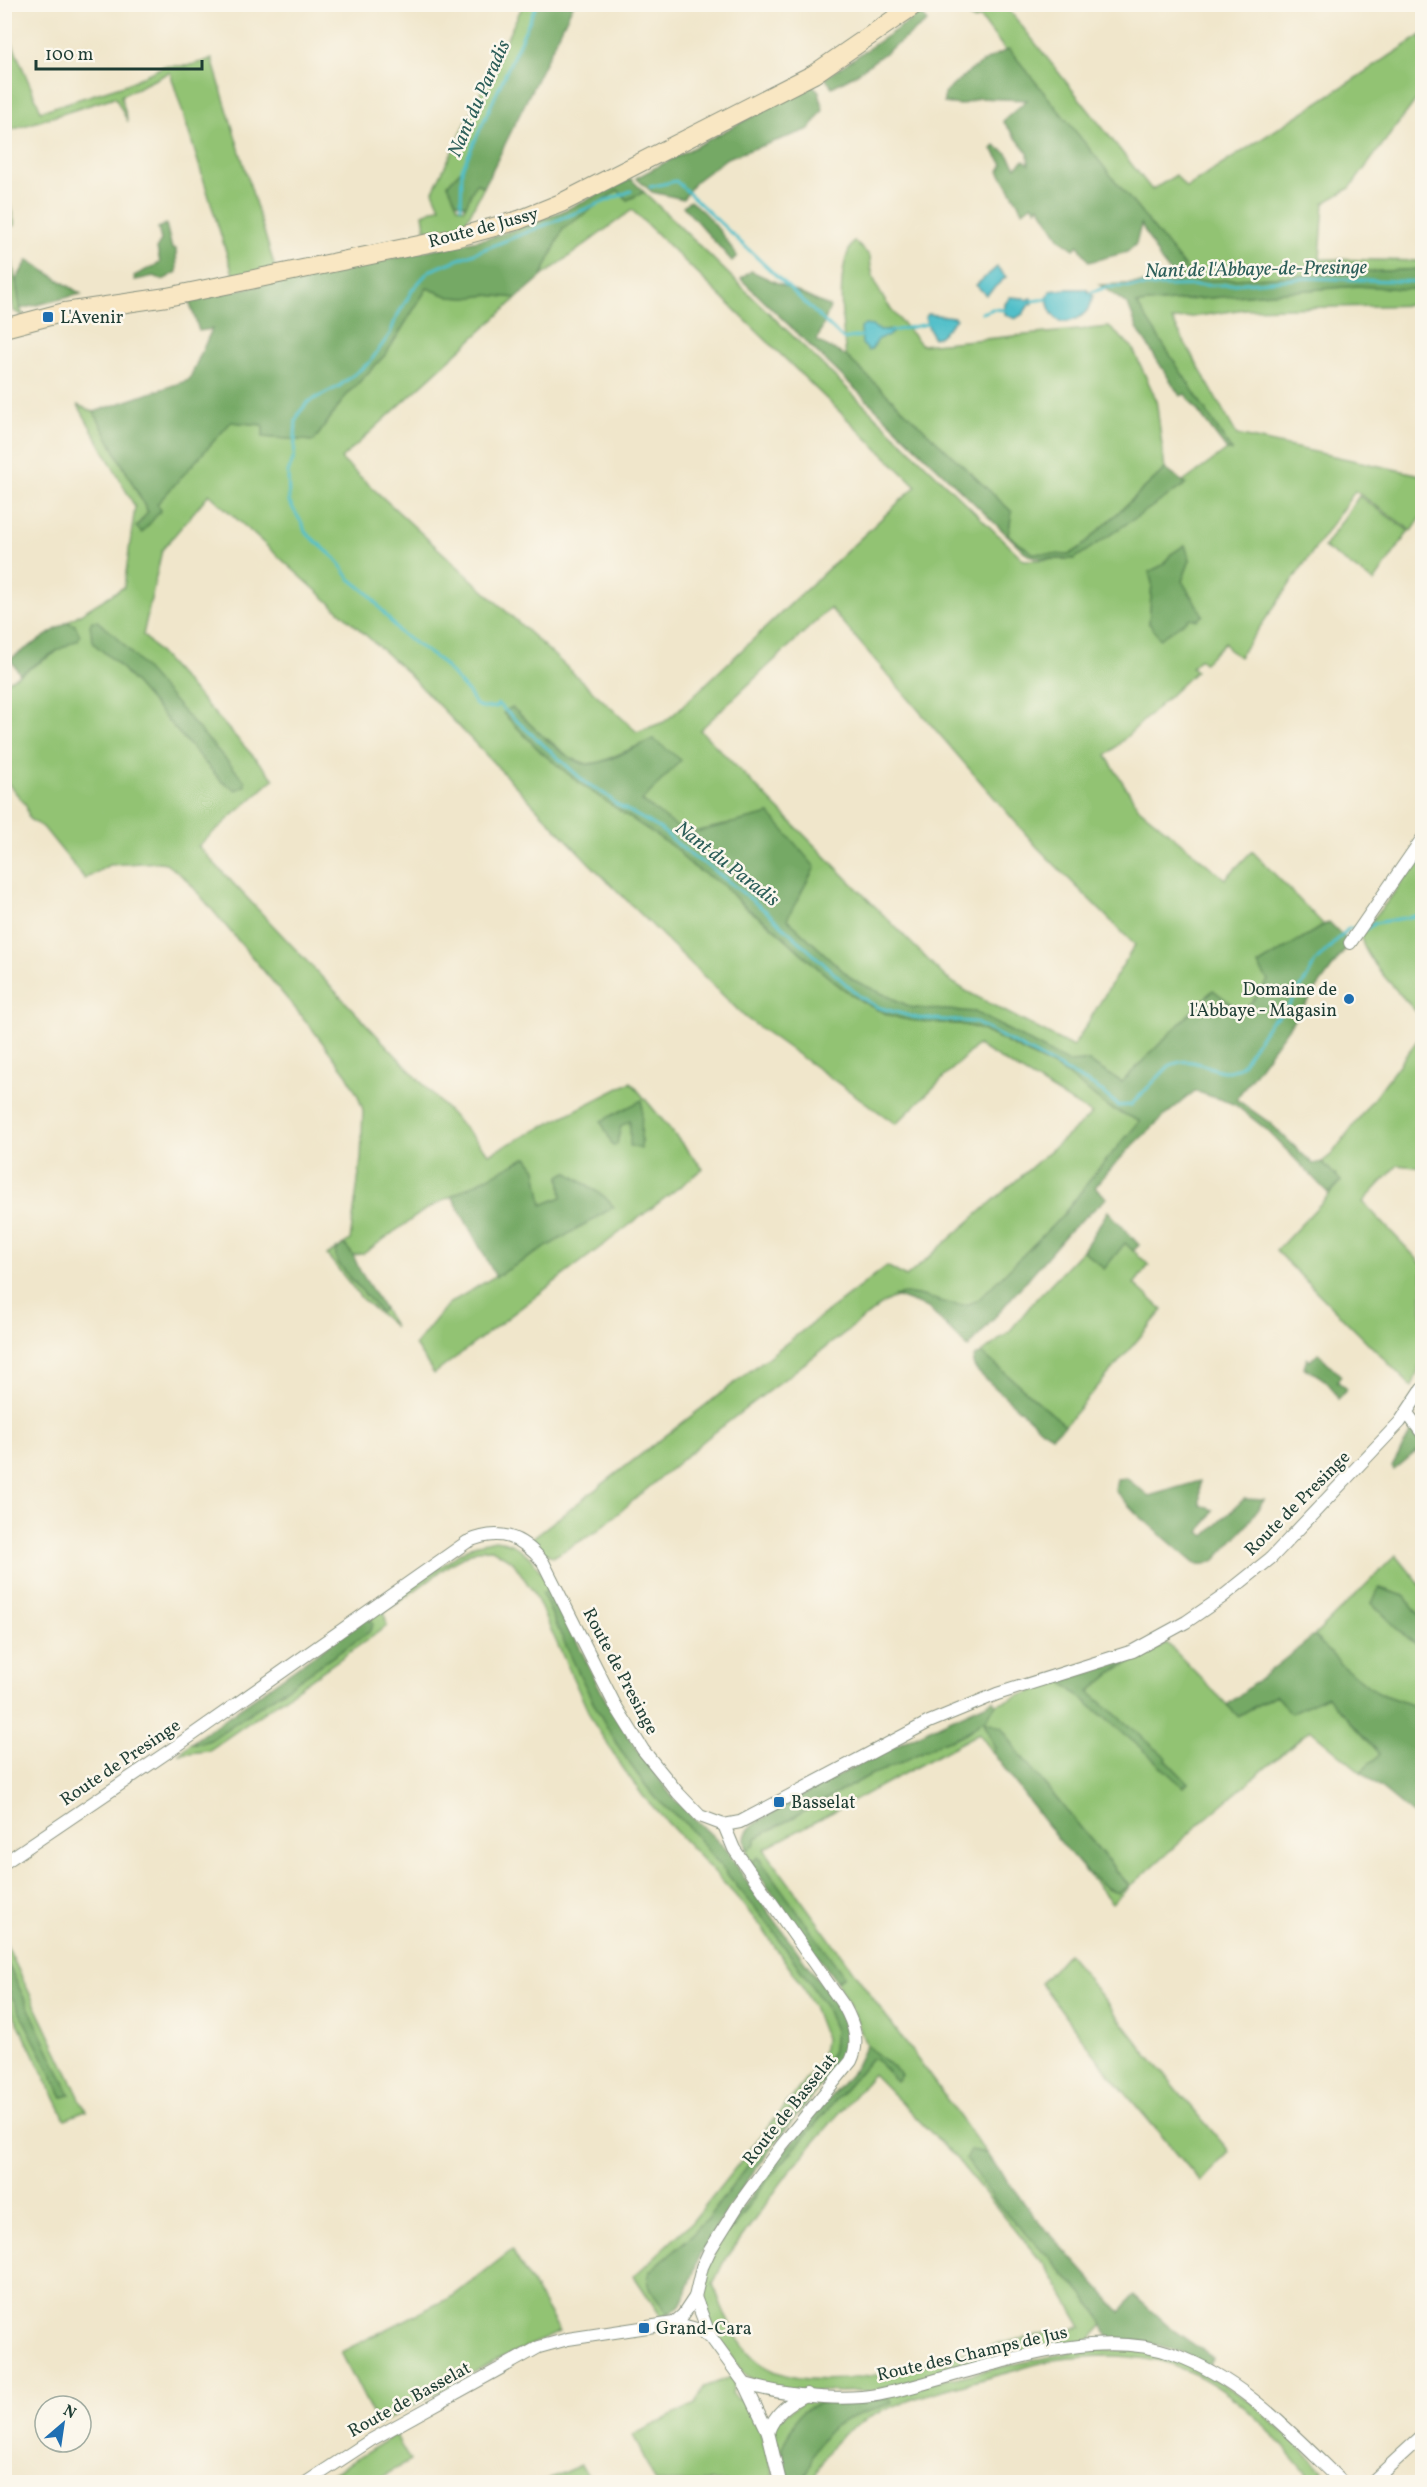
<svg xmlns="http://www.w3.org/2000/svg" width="1427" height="2487" font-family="Vollkorn,serif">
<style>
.green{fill:#92c373;stroke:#588054;stroke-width:1.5;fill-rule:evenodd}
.forest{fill:#75a965;stroke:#4a734c;stroke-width:1.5}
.water{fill:#51bfc9;stroke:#387e7e;stroke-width:1.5}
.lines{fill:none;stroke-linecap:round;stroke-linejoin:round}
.stream{stroke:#51bfc9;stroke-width:3}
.street-casing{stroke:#889280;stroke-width:14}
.secondary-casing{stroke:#889280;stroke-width:20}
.street{stroke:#fff;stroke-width:12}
.secondary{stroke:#f9e7c3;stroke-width:18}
.poi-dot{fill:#1f6fb2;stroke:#fbf7ec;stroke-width:2}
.labels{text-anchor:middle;stroke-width:5;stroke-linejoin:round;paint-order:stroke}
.street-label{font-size:18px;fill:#1f3d34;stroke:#fbf7ec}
.poi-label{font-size:18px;fill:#1f3d34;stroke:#fbf7ec;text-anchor:start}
.water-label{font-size:20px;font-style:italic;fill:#2c5e59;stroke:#fbf7ec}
</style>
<rect width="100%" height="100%" fill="#fbf7ec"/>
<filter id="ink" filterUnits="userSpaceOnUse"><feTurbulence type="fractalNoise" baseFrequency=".0167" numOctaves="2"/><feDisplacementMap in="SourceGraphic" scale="12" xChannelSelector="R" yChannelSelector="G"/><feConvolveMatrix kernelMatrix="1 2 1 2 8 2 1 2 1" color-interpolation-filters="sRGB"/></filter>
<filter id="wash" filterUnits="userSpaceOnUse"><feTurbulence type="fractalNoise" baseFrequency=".008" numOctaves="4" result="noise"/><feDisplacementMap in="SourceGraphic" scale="24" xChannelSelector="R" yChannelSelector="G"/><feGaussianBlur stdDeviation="1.35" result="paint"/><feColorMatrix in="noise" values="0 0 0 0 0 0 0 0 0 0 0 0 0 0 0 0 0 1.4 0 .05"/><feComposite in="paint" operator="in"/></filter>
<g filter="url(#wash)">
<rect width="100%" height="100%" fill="#f0e6cb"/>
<!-- green -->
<g class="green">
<polygon points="523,5 537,5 462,169 448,184 458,207 464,209 476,183 484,187 464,225 426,235 423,214 440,207 433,191"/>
<polygon points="961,5 1005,5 1152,190 1176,175 1186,188 1422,35 1422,92 1350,188 1324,203 1320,259 1422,261 1422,269 1196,281 1009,50 1006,51 980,17 975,20 971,18"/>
<polygon points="4,24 41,111 127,84 164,66 187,66 212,59 275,268 234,277 170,72 121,96 128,122 115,97 5,132"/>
<polygon points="4,182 15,225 7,228 20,309 24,316 14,311 5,254"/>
<path d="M618,190L627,200L644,192L1024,560L1074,559L1185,484L1183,482L1227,450L1231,451L1136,304L1357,286L1422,290V305L1245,309L1172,320L1237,435L1421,475L1422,472V516L1412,531L1355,491L1239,657L1228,649L1225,642L1204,663L1200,659L1192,667L1196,671L1106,756L1139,808L1225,879L1252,851L1324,925L1258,965L1269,981L1243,1013L1213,990L1122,1082L1087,1061L1067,1062L975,1012L913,1008L853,980L787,919L770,814L687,834L641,801L653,739L601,762L587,764L569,757L548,739L503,713L541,752L582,785L679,851C688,868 710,875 725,887C731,892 735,898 741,904C749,911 758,916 767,923C805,954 840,995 887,1014C920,1027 951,1018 982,1030L1062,1071L1108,1107L1141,1121C1088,1181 1041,1249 978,1300C944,1320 926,1279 885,1302L706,1439L596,1532L553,1557L537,1548L531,1539L887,1266L906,1277L1092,1114L977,1045L896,1124L746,1018L589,863L408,673L209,494L162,550L143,635L274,779L198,846L489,1154L631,1082L703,1169L434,1374L415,1345L448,1304L613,1206L560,1177L562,1197L542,1205L536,1169L527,1157L425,1210L363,1254L353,1255L344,1244L350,1240L361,1159L363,1110L358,1096L347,1075L310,1026L188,881L166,863L159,862L109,865L85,879L43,827L29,819L26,805L5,780V683L54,654L64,645L78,640L75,625L67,622L124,587L135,507L78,405L94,412L148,513L136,527L231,422L263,425V437L314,441L345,397L386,354L427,288L450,297L467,298L487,295L517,298L341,459L637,732L664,722L674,714L916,486L632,210L541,277L563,229ZM1171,554L1190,560L1182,581L1149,623L1152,583L1149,572L1163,565ZM830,608L1037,847L1135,945L1073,1047L966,991L946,978L700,730ZM97,621L117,637L222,782L118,664L93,643Z"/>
<path d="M854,241L870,256C870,292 899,319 922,345L1109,327L1132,347L1156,399L1165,469L1080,548L1069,555L1033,553L1008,535L1012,512L846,356C842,325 835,268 854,241Z"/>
<polygon points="1359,496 1409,531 1374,582 1324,547"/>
<path d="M1422,852V1018C1407,1001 1360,956 1361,934L1391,897Z"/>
<polygon points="1422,1034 1422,1168 1398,1165 1363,1202 1422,1264 1422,1359 1412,1387 1276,1251 1341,1182 1322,1162 1332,1154"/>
<polygon points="1125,1243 1149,1265 1134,1284 1163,1310 1065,1425 982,1353 1009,1332 1036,1299 1083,1250 1104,1269"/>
<polygon points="338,1248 336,1251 349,1278 371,1299 380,1312 384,1309 395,1327 362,1299 327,1255"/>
<path d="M495,1540C525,1543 537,1565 551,1589L542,1593C574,1663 606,1740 656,1798C664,1807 678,1816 688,1826L773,1930L824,2004L835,2030L833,2050L828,2060L708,2218L690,2237L650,2271L667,2312L671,2313L662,2318L634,2276L692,2222L816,2067L824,2048L825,2038L813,2006L798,1980L762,1928L735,1895L643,1796L623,1768L593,1722L534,1593L513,1562L492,1549L476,1550L452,1563L384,1613L387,1626L208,1751L179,1754L191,1743H200L210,1740L369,1632V1616L459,1554L474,1545Z"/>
<polygon points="1396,1555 1422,1587 1422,1618 1404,1596 1380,1588 1372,1603 1406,1637 1422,1648 1422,1709 1378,1693 1344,1667 1314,1636"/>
<path d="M1167,1643L1238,1716L1275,1695L1291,1713L1326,1695L1381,1754L1361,1772L1310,1730L1204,1820L1112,1903L1077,1861L1108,1890L1118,1893L1129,1885L1021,1756L1001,1727L985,1725L995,1748L993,1753L979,1733L764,1849L986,2153L971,2150L1054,2262L1097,2311L1103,2325L1090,2339L1081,2342C1034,2350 988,2361 942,2372C922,2376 901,2386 881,2389C852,2394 786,2392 758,2382C741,2376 732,2356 722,2342C689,2293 704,2271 730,2225L734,2229L760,2189L871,2059H875L897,2081L902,2075L866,2045L853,2011L836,1981L843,1977L758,1858L750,1863L747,1850L754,1845L756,1838L872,1774C894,1768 912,1756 932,1747C954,1737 963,1739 981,1721H985L996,1704L1061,1681L1141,1748L1184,1787L1188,1783L1165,1760L1166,1758L1089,1692L1117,1669ZM873,2074L955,2157L1050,2272L1082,2327C1046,2334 1010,2340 975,2350C922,2366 826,2394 774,2371C739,2356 725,2316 713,2284L723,2263L792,2168Z"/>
<polygon points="5,1942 86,2111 65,2119 5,1996 5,1983 63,2097 70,2095 5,1958"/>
<polygon points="1068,1953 1143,2049 1229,2151 1201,2182 1110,2075 1041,1983"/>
<polygon points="512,2250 560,2332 493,2362 378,2425 341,2352 453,2296"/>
<path d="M1084,2349L1148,2351L1192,2366L1252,2402L1323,2470L1319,2475L1325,2482H1314C1278,2439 1238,2391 1185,2370C1148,2355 1111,2354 1073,2358C1048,2359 1025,2368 1002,2374C951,2388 882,2402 841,2436C827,2448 820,2467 812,2482H804C810,2462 817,2440 833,2425L890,2398C878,2400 865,2404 853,2404C821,2404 806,2399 790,2431C786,2440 782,2447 782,2457L773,2434L777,2420L804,2401H850Z"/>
<polygon points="732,2377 735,2383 732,2393 736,2399 745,2398 750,2403 768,2454 775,2482 656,2482 633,2435 695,2404 704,2387"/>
<polygon points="395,2435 410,2461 383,2476 385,2482 319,2482"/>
<polygon points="581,2465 591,2482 542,2482"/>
</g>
<!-- forest -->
<g class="forest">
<polygon points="537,5 573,5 484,187 476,183 466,205 456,202 448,184 462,169"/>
<polygon points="921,13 927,22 856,74 832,87 825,78"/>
<path d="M1009,49L1196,281L1422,269V290L1357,286L1137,304L1232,451L1227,450L1185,394L1180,396L1138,330L1128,305L1100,285L1178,282L1161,261L1141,224L1136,244L1127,252L1089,262L1078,245L1074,249L1060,239L1039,206L1036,210L1032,204L1023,211L999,171L1003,164L992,149L995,146L1007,153L1016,167L1024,160L1029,164L1028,153L1003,121L1027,100L978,98L961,105L944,103V94C968,71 978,63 1009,49Z"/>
<polygon points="812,85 819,91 823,110 810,129 727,158 695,182 683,199 652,192 636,178"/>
<polygon points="631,179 644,192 627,200 618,190 563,229 541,277 517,298 487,295 467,298 450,297 427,288 386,354 345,397 314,441 263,437 263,425 231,422 157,504 161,510 142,533 136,527 148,512 94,412 189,380 212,329 199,331 189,300 493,237 561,212"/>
<path d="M690,201C710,216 723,235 737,256L732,261L683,206Z"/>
<polygon points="166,224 172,249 176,249 177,272 163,280 154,276 135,280 134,276 160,263 157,248 161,240 158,228"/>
<polygon points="28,260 81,294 20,309 16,280"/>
<polygon points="751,271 830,307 817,341 846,356 1012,512 1008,535 1033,553 1069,555 1080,548 1165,469 1186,484 1074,559 1041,558 1028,555 741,279"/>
<polygon points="1185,545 1190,560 1182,581 1203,615 1197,620 1190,618 1160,639 1149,623 1152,583 1149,572 1163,565 1171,554"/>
<polygon points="92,621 97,621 117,637 245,781 245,786 236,790 222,782 118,664 93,643 90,625"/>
<path d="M67,622L75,625L80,635L78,640C58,648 39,663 20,674L10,659Z"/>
<path d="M510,708H513C529,722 566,763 587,764C605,765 636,746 653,739L681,760L642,801L687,834L770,814L815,867L787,919L853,980L913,1008L975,1012L1067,1062L1087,1061L1122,1082L1213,990L1243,1013L1268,981L1258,965L1329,922L1350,943L1236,1099L1270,1123L1313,1164L1322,1162L1341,1181L1329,1194L1267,1130L1234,1104L1195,1091C1158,1120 1125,1151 1095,1187L1107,1198L1070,1230L968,1348L928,1308L895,1296C925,1286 950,1316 978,1300L1064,1214L1095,1173L1140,1121L1108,1107L1062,1071L982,1030C951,1018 920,1027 887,1014C840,995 805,954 767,922C758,916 749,911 741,903C735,898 731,892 725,887C710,875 688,868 679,851L582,785L541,752L503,713Z"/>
<polygon points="642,1100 641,1149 630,1146 630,1121 621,1126 617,1144 613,1146 601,1121"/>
<polygon points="527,1157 536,1169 542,1205 562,1197 560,1176 567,1172 605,1197 614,1207 496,1277 452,1196"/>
<polygon points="1108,1211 1139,1245 1133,1251 1125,1243 1104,1269 1083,1250"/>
<path d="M344,1244L353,1255L360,1271L384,1309L380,1312L338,1263C333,1253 336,1249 344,1244Z"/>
<path d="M982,1353L1065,1425L1052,1436L1042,1430L977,1371C973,1365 971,1362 975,1356Z"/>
<path d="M1318,1353L1341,1376L1337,1381L1347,1389L1338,1399C1331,1382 1319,1375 1304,1368L1307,1358L1310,1361Z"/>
<polygon points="1412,1430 1422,1444 1422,1458 1417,1451 1394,1470 1392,1467"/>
<path d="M1126,1478L1149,1496L1200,1481V1505L1213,1510L1200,1532L1205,1536L1244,1499L1264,1500L1246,1526L1215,1560C1208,1565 1202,1565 1194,1563L1137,1514L1115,1491L1117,1479Z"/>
<polygon points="1379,1588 1404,1596 1422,1618 1422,1648 1406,1637 1372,1603"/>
<path d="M551,1589L604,1697L630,1739L673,1798L727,1850L745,1879L837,2006C845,2023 850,2037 844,2056L775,2143L731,2204L700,2254L686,2294L680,2305L671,2313L667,2312C658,2300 643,2287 650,2271L690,2237L708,2218L828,2060L833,2050L835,2030L824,2004L773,1930L688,1826C678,1816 664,1807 656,1798C606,1740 574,1663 542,1593Z"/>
<polygon points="369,1616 373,1625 369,1632 210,1740 200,1743 191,1743"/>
<polygon points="1314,1636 1344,1667 1378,1693 1422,1709 1422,1754 1417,1765 1422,1793 1422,1822 1361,1772 1380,1754 1327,1696 1291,1713 1275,1695 1238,1716 1227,1705"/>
<polygon points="1146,1654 1117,1669 1089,1692 1167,1758 1166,1760 1188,1783 1183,1787 1141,1748 1061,1681"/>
<path d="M994,1700L996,1704L985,1721L1001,1727L1021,1756L1129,1886L1118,1893C1085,1885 1017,1784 993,1753L995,1748L984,1721H981C964,1738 953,1737 932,1747C912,1756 894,1768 872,1774L756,1838L754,1845L747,1850C743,1838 745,1832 754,1824C831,1777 911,1736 994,1700Z"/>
<polygon points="758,1857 844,1976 836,1981 750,1863"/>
<polygon points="5,1958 70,2095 63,2097 5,1983"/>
<polygon points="866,2045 902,2075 897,2081 875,2059 871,2059 760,2189 733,2229 730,2225 756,2188 799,2133 854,2070"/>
<path d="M971,2150L986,2153L1034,2216L1120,2312L1134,2295L1169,2327L1213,2358L1209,2366C1171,2347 1152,2340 1109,2340L1097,2311L1054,2262L998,2205L966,2159Z"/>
<path d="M890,2398L892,2403C836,2423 822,2421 804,2482H786L782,2448L799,2414L804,2410L819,2403L854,2404Z"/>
</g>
<!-- water -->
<g class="water">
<polygon points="997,267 1006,277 986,295 976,285"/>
<path d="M1066,289H1086L1093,296C1090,313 1078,322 1061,322C1051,316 1044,302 1050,291Z"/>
<polygon points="1010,297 1024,298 1027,300 1031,298 1032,304 1030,303 1023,314 1015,319 1005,314 1005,304"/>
<polygon points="928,314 954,317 956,319 940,336 933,338 925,318"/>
<path d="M865,325L872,326L879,330H891L893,332L887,337C875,336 877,346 869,351L862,344L861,328Z"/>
</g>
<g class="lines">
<!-- stream -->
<g class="stream">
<polyline points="650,187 676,181 843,339 861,336"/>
<path d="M631,191L429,271L413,289L396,318L390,334L370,362L338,387L308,402L299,413L296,420L294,457L288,473L289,502L303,525L305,532L336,559L349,578L369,594L399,632L440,661L469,693L476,705L484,708L496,707L498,704L586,783L606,795L616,804L659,828L693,857L710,867L767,912L859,996L877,1007L917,1018L974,1022L982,1026L1096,1087L1119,1106L1131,1105L1169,1066C1200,1050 1216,1083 1241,1066L1271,1021L1285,1011L1307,978L1315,962L1349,928L1355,929"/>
<polyline points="461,207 462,169 537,4"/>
<polyline points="1092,292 1107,287 1222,285 1309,278 1422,282"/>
<polyline points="1032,301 1047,299"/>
<polyline points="982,313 993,309 1005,310"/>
<polyline points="892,331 927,324"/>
<polyline points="1365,930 1375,923 1422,915"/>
</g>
</g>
</g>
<g filter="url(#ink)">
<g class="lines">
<!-- street casing -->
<g class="street-casing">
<g id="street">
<polyline points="1350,943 1422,839"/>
<polyline points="1407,1413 1422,1433"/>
<path d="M4,1863L178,1745L467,1542C498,1528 521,1535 543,1562L615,1705L643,1750L678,1793L700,1816L724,1825L740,1822L929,1722L997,1694L1133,1651L1186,1622L1221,1598L1271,1558L1400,1422L1422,1389"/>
<polyline points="695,2297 710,2336"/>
<polyline points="674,2323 693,2328 710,2336 745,2384 768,2432 780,2482"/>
<path d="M745,2384C780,2394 826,2400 862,2397C885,2395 907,2388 929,2382C1003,2362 1098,2327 1173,2354C1243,2379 1291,2433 1342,2482"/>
<path d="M768,2432C776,2412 788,2403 807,2394"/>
<path d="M307,2482L371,2440L539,2347L568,2339L674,2323L683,2315L695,2297L702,2267L710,2250L739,2204L782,2145L851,2061C860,2042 854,2024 844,2006L734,1849L724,1825"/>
<polyline points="1372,2482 1422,2436"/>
</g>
</g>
<!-- secondary casing -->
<g class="secondary-casing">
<polyline id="secondary" points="4,328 65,312 167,297 458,237 519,220 561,203 814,74 916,4"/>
</g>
<!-- street -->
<use href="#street" class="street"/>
<!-- secondary -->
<use href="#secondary" class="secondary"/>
</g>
</g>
<!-- markers -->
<g class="poi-dot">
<rect x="42" y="311" width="12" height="12" rx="3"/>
<circle cx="1349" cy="999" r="6"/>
<rect x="773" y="1796" width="12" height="12" rx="3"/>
<rect x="638" y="2322" width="12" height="12" rx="3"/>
</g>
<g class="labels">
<!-- street labels -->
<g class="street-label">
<text transform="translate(483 227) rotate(-15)" y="6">Route de Jussy</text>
<text transform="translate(1297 1503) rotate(-45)" y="6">Route de Presinge</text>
<text transform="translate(621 1671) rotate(62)" y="6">Route de Presinge</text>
<text transform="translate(120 1762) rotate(-34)" y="6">Route de Presinge</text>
<text transform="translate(789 2109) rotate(-51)" y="6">Route de Basselat</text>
<text transform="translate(972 2353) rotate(-13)" y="6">Route des Champs de Jus</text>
<text transform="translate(409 2399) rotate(-29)" y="6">Route de Basselat</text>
</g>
<!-- poi labels -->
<g class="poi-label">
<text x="60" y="323">L'Avenir</text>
<text x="1337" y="995" text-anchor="end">Domaine de<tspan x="1337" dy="21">l'Abbaye - Magasin</tspan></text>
<text x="791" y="1808">Basselat</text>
<text x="656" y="2334">Grand-Cara</text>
</g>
<!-- water labels -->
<g class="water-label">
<text transform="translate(478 98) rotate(-66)" y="7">Nant du Paradis</text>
<text transform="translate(1256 268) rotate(-1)" y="7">Nant de l'Abbaye-de-Presinge</text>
<text transform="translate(728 863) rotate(38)" y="7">Nant du Paradis</text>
</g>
</g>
<!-- margin -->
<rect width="1427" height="2487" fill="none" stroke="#fbf7ec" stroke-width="24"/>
<!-- north arrow -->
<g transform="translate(63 2424) rotate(29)"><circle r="28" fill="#fbf7ec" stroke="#a3ada2" stroke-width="1.5"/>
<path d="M0-4.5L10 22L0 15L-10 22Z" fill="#1f6fb2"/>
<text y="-9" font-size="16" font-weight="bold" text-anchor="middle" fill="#1f3d34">N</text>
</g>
<!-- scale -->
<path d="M36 60v9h166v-9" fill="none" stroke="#1f3d34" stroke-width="3"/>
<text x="45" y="60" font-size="18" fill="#1f3d34" stroke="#fbf7ec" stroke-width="4.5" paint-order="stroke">100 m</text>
</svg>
